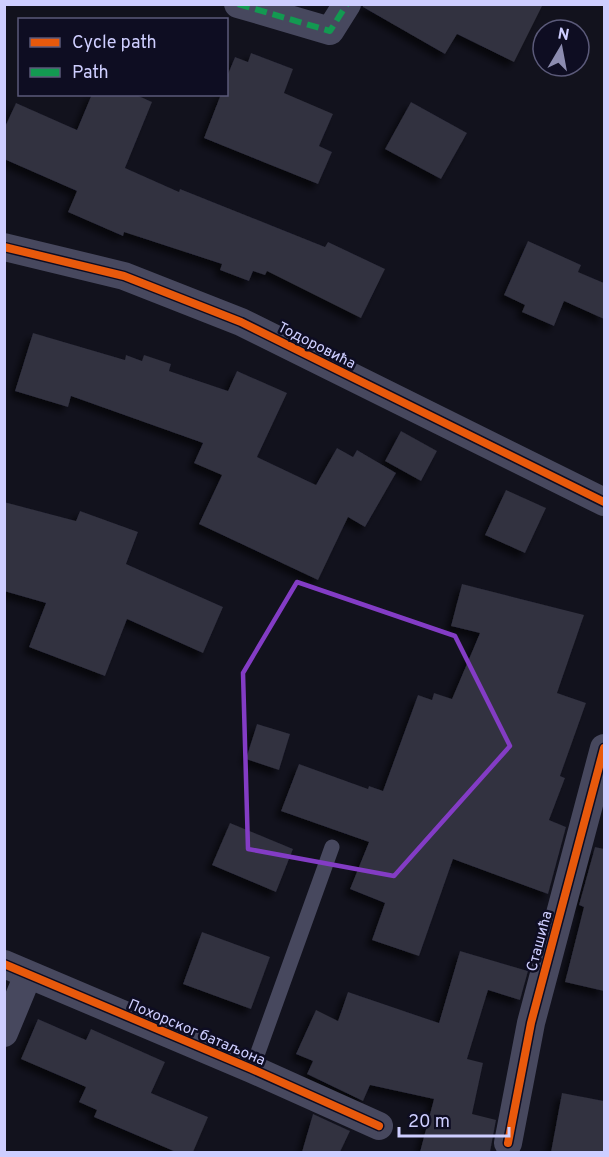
<svg xmlns="http://www.w3.org/2000/svg" width="609" height="1157" font-family="Overpass,sans-serif">
<style>
.building{fill:#30303f;filter:url(#shadow)}
.lines{fill:none;stroke-linecap:round;stroke-linejoin:round}
.service{stroke:#47485e;stroke-width:15}
.minor{stroke:#47485e;stroke-width:28}
.quiet{stroke:#139951;stroke-width:6;stroke-dasharray:12 6;stroke-linecap:butt}
.cycleway-casing{stroke:#0e0d22;stroke-width:11}
.cycleway{stroke:#e8590c;stroke-width:8}
.marked{fill:none;stroke:#833cc5;stroke-width:4.5;stroke-linejoin:round}
.labels{text-anchor:middle;stroke-width:5;stroke-linejoin:round;paint-order:stroke}
.street-label{font-size:15px;fill:#ceceff;stroke:#0e0d22}
</style>
<defs>
<filter id="shadow"><feDropShadow dx="-5.5" dy="5.5" stdDeviation="3" flood-color="#0009"/></filter>
</defs>
<rect width="100%" height="100%" fill="#12121d"/>
<!-- building -->
<g class="building">
<polygon points="363,4 543,4 514,62 457,34 445,54 363,7"/>
<polygon points="251,53 293,69 284,93 333,114 319,146 332,152 318,184 204,138 221,94 226,94 226,79 235,57 248,62"/>
<polygon points="92,94 134,94 152,102 125,168 179,192 180,189 325,247 328,242 385,269 361,318 267,271 265,275 253,271 249,281 220,270 222,264 124,232 123,236 68,212 77,191 4,159 4,129 16,103 77,130"/>
<polygon points="411,102 467,133 441,179 385,149"/>
<polygon points="528,241 581,265 578,272 604,283 604,319 564,301 554,326 522,312 525,305 504,295"/>
<polygon points="33,333 125,360 126,355 142,361 144,355 171,364 169,371 228,391 237,371 287,393 257,457 316,485 337,448 353,457 357,450 396,473 365,527 348,517 318,580 199,524 222,475 194,463 203,443 71,396 68,407 15,391"/>
<polygon points="401,431 437,451 421,481 385,461"/>
<polygon points="506,490 546,508 525,553 485,535"/>
<polygon points="4,502 76,521 80,511 138,532 126,564 223,607 203,653 127,619 105,676 29,647 46,603 4,591"/>
<polygon points="462,584 584,615 557,693 586,703 560,776 565,778 549,820 566,827 548,894 453,859 419,956 372,940 385,903 350,889 369,842 281,811 299,764 368,789 369,786 383,791 418,695 432,700 434,693 452,699 480,633 451,626"/>
<polygon points="257,724 290,734 279,770 246,759"/>
<polygon points="230,823 293,849 276,892 212,865"/>
<polygon points="595,847 604,849 604,991 565,982 584,907 579,905"/>
<polygon points="202,932 270,957 251,1009 183,984"/>
<polygon points="460,951 528,971 520,1000 488,990 467,1059 483,1063 472,1114 496,1120 490,1152 420,1152 434,1099 370,1085 363,1101 307,1074 313,1061 296,1054 316,1010 338,1021 348,992 439,1023"/>
<polygon points="38,1019 86,1040 91,1029 165,1062 151,1093 208,1117 193,1152 176,1152 94,1117 97,1110 79,1102 86,1087 21,1059"/>
<polygon points="562,1093 604,1101 604,1152 551,1152"/>
<polygon points="313,1114 350,1131 340,1152 302,1152"/>
</g>
<g class="lines">
<!-- service -->
<polyline class="service" points="252,1069 332,847"/>
<!-- minor -->
<g class="minor">
<polyline points="238,4 330,31 347,4"/>
<polyline points="4,247 124,276 241,322 604,502"/>
<polyline points="4,964 252,1069 379,1126"/>
<polyline points="4,1033 28,975"/>
<polyline points="508,1143 531,1023 604,748"/>
</g>
<!-- quiet -->
<polyline class="quiet" points="238,4 330,31 347,4"/>
<!-- cycleway casing -->
<g class="cycleway-casing">
<g id="cycleway">
<polyline points="4,247 124,276 241,322 604,502"/>
<polyline points="4,964 252,1069 379,1126"/>
<polyline points="508,1143 531,1023 604,748"/>
</g>
</g>
<!-- cycleway -->
<use href="#cycleway" class="cycleway"/>
</g>
<!-- marked area -->
<path class="marked" d="M297,582L455,636L510,746L394,876L248,849L243,673Z"/>
<g class="labels">
<!-- street labels -->
<g class="street-label">
<text transform="translate(317 345) rotate(27)" y="5">Тодоровића</text>
<text transform="translate(539 941) rotate(-75)" y="5">Сташића</text>
<text transform="translate(197 1032) rotate(23)" y="5">Похорског батаљона</text>
</g>
</g>
<!-- border -->
<rect width="609" height="1157" fill="none" stroke="#ceceff" stroke-width="12"/>
<!-- legend -->
<rect x="18" y="18" width="210" height="78" fill="#0e0d22" stroke="#5b5a7a" stroke-width="1.5"/>
<rect x="30" y="38" width="30" height="9" fill="#e8590c" stroke="#5b5a7a" stroke-width="1.5"/>
<text x="72" y="48" font-size="18" fill="#ceceff">Cycle path</text>
<rect x="30" y="68" width="30" height="9" fill="#139951" stroke="#5b5a7a" stroke-width="1.5"/>
<text x="72" y="78" font-size="18" fill="#ceceff">Path</text>
<!-- north arrow -->
<g transform="translate(561 48) rotate(10)"><circle r="28" fill="#0e0d22" stroke="#5b5a7a" stroke-width="1.5"/>
<path d="M0-4.5L10 22L0 15L-10 22Z" fill="#8c8cb0"/>
<text y="-9" font-size="16" font-weight="bold" text-anchor="middle" fill="#ceceff">N</text>
</g>
<!-- scale -->
<path d="M399 1127v9h110v-9" fill="none" stroke="#ceceff" stroke-width="3"/>
<text x="408" y="1127" font-size="18" fill="#ceceff" stroke="#0e0d22" stroke-width="4.5" paint-order="stroke">20 m</text>
</svg>
